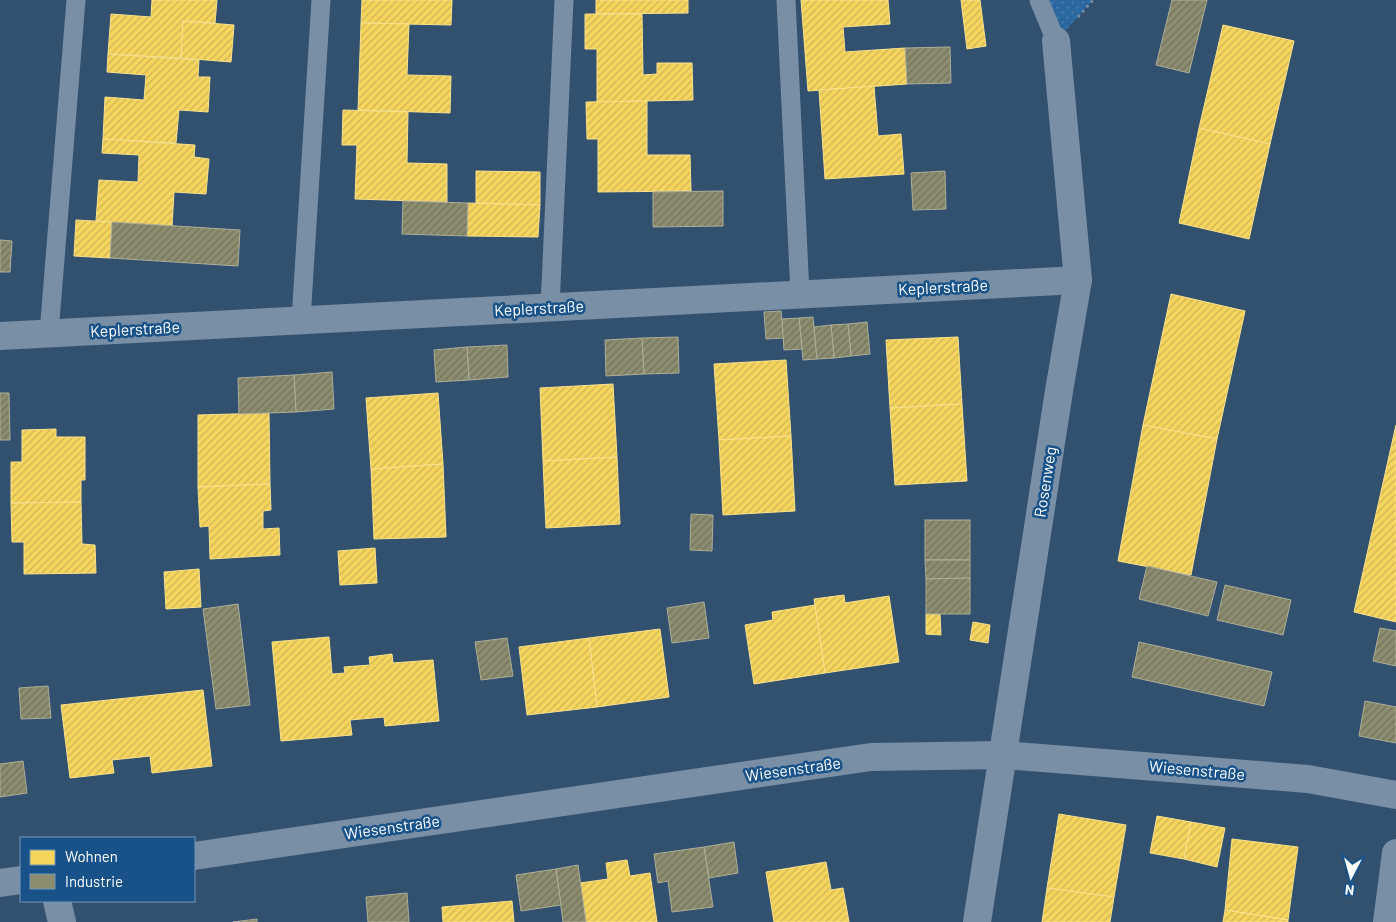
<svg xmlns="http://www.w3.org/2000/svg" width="1396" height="922" font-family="Barlow,sans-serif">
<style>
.grass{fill:url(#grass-dots)}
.homes{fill:url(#homes-hatch);stroke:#f9e28d}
.industry{fill:url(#industry-hatch);stroke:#aeae9a}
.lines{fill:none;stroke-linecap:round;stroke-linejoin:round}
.path{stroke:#798fa5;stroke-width:3;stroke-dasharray:2.5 4;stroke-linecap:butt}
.lane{stroke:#798fa5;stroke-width:19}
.street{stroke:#798fa5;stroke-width:28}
.labels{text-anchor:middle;stroke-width:5;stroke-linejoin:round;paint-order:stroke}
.street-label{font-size:16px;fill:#fff;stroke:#185289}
</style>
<defs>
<pattern id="grass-dots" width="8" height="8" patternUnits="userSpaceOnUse" patternTransform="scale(1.25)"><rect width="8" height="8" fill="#2c68a0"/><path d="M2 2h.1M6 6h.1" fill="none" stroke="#4c7fae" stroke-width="1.8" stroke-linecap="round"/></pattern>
<pattern id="homes-hatch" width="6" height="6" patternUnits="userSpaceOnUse" patternTransform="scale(1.25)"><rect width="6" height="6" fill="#f6d55c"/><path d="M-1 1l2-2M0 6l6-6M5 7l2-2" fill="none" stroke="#ccb358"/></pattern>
<pattern id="industry-hatch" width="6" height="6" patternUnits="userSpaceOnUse" patternTransform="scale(1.25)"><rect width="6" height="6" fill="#8c8c6e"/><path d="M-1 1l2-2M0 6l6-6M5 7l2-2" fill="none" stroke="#727260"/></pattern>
</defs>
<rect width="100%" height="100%" fill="#32516f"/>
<!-- grass -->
<polygon class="grass" points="1048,0 1093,0 1056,41"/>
<!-- homes -->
<g class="homes">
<polygon points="152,0 217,0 215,23 183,21 181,58 108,54 111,14 151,17"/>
<polygon points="362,0 452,0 451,25 361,23"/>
<polygon points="596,0 688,0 688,13 596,14"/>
<polygon points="801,0 888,0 890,24 843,27 845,52 905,48 907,84 808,91"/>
<polygon points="961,0 980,0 986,46 967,49"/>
<polygon points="585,14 642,14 643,75 657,74 657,63 692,63 693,100 597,102 597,49 585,49"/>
<polygon points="183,21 234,25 231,62 181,58"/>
<polygon points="361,23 409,24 407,75 451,76 450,113 358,110"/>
<polygon points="1223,25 1294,41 1270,144 1199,128"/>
<polygon points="108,54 199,60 198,77 210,77 208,112 179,110 176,143 103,139 105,97 144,100 146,75 107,72"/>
<polygon points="874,86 878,136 901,134 904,174 825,179 819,90"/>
<polygon points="647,101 647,155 690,155 691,191 598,192 598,139 587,139 586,102"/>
<polygon points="343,110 408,112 407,163 447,164 447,202 355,199 357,145 342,145"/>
<polygon points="1199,128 1270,144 1249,239 1179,223"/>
<polygon points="103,139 195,145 194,157 209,159 206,194 174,192 172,226 96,221 99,180 138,182 139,155 102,153"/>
<polygon points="476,171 540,172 540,205 476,203"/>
<polygon points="468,203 540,205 538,237 467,236"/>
<polygon points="76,220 112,222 110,258 74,256"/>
<polygon points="1171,294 1245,311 1217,439 1143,425"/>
<polygon points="958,337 962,404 890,408 886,340"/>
<polygon points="786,360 791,436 719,440 714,364"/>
<polygon points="613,384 617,457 543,461 540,388"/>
<polygon points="438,393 443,464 371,469 366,398"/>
<polygon points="962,404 967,481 895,485 890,408"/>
<polygon points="269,413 270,484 198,487 198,415"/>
<polygon points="1143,425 1217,439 1191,575 1118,561"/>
<polygon points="1396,425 1396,622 1354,612"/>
<polygon points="56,429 56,437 85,437 85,480 81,480 81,502 11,503 11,462 22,462 22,430"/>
<polygon points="791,436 795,511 723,515 719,440"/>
<polygon points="617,457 620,524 546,528 543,461"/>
<polygon points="443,464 446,537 374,539 371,469"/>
<polygon points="270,484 271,510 263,511 263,529 279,528 280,555 210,559 209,526 200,527 198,487"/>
<polygon points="81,502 82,544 95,545 96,573 24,574 24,542 12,542 11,503"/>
<polygon points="375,548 377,583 340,585 338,551"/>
<polygon points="199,569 201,607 166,609 164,572"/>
<polygon points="844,595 845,603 889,596 899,662 825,673 814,599"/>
<polygon points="815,605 825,673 754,684 745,625 773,620 772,612"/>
<polygon points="926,614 940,614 941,635 926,634"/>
<polygon points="973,622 990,625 988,643 970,640"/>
<polygon points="660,629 669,697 597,707 589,638"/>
<polygon points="329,637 332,674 345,673 344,667 370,665 369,657 392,654 393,663 433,660 439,721 385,726 384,717 350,720 352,735 281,741 272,642"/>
<polygon points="589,638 597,707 527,715 519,647"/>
<polygon points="203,690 212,766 152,773 150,756 112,760 114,773 70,778 61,705"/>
<polygon points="1059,814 1126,825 1114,897 1047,888"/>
<polygon points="1157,816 1191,822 1184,859 1150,853"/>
<polygon points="1191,822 1225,828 1217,867 1184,859"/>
<polygon points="1232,839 1298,847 1288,920 1225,910"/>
<polygon points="627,860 630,876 650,873 657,922 586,922 580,883 608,879 606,863"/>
<polygon points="826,862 831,890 843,888 849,922 774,922 766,872"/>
<polygon points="1047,888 1114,897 1110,922 1042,922"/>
<polygon points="512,901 514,922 443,922 442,907"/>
<polygon points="1225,910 1288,920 1288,922 1223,922"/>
</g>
<!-- industry -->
<g class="industry">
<polygon points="1172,0 1207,0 1189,73 1156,65"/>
<polygon points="950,47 951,83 907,84 905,48"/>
<polygon points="945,171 946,209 913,210 911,173"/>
<polygon points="723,191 723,226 653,227 653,192"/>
<polygon points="403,201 468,203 467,236 402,234"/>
<polygon points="112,222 240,230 238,266 110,258"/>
<polygon points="0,240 12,241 10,272 0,272"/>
<polygon points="781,311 784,338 766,339 764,312"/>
<polygon points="813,317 817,359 803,360 799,318"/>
<polygon points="799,318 802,349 784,350 782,319"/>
<polygon points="867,322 870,354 851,356 848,324"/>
<polygon points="848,324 851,356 834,358 831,325"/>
<polygon points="831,325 834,358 817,359 814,327"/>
<polygon points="678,337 679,373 644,374 642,338"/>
<polygon points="642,338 644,374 606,376 605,340"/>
<polygon points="507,345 508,377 469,380 467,347"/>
<polygon points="467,347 469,380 436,382 434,350"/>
<polygon points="332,372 334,409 296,412 294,375"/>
<polygon points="294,375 296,412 239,414 238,378"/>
<polygon points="0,393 9,393 10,440 0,440"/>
<polygon points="691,514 713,515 712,551 690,550"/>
<rect x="925" y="520" width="45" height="40"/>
<polygon points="925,560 970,560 970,578 926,579"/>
<polygon points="1147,566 1217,582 1208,616 1139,599"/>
<polygon points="970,578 970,614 926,614 926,579"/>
<polygon points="1225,585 1291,600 1283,635 1217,620"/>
<polygon points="704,602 709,638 672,643 667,608"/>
<polygon points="238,604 250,705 216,709 203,609"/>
<polygon points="1380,628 1396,631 1396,666 1373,661"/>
<polygon points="507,638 513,676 481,680 475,642"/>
<polygon points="1139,642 1272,672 1264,706 1132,677"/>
<polygon points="48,686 51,718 21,719 19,688"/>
<polygon points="1365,701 1396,707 1396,743 1359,736"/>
<polygon points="23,761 27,793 0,797 0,764"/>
<polygon points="734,842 738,873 709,878 704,847"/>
<polygon points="704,847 713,907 672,912 668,881 658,883 654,854"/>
<polygon points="578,865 586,922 563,922 556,869"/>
<polygon points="556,869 561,905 521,911 516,875"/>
<polygon points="407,893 409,922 368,922 366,897"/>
<polygon points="257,919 257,922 233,922"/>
</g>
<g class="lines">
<!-- path -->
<polyline class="path" points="1078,17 1093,0"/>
<!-- lane -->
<g class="lane">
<polyline points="786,0 800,294"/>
<polyline points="1039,0 1056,41"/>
<polyline points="550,307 564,0"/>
<polyline points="301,320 321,0"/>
<polyline points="49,333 76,0"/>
</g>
<!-- street -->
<g class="street">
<polyline points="0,336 1078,280"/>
<polyline points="194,856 871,757 1004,755 1308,779 1396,795"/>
<polyline points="0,883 21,880"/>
<polyline points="57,901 62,922"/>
<polyline points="977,922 1059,391 1078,280 1056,41"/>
<polyline points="1387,922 1396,853"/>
</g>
</g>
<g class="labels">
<!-- street labels -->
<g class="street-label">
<text transform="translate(943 287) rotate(-3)" y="6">Keplerstraße</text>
<text transform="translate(539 308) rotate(-3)" y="6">Keplerstraße</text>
<text transform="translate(135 329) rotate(-3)" y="6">Keplerstraße</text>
<text transform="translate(1045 482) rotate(-81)" y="6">Rosenweg</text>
<text transform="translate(793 769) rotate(-8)" y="6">Wiesenstraße</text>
<text transform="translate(1197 770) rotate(5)" y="6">Wiesenstraße</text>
<text transform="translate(392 827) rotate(-8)" y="6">Wiesenstraße</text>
</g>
</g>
<!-- legend -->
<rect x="20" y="837" width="175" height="65" fill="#185289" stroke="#7497b8"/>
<rect x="30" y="850" width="25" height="15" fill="#f6d55c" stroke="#7497b8"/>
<text x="65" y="862" font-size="15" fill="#ffffff">Wohnen</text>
<rect x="30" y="874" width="25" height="15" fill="#8c8c6e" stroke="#7497b8"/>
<text x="65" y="887" font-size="15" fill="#ffffff">Industrie</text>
<!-- north arrow -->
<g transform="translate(1351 877) rotate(186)" stroke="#185289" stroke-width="4" paint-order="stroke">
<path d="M0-4L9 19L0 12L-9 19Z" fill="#ffffff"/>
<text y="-8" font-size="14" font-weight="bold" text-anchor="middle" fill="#ffffff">N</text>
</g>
</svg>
